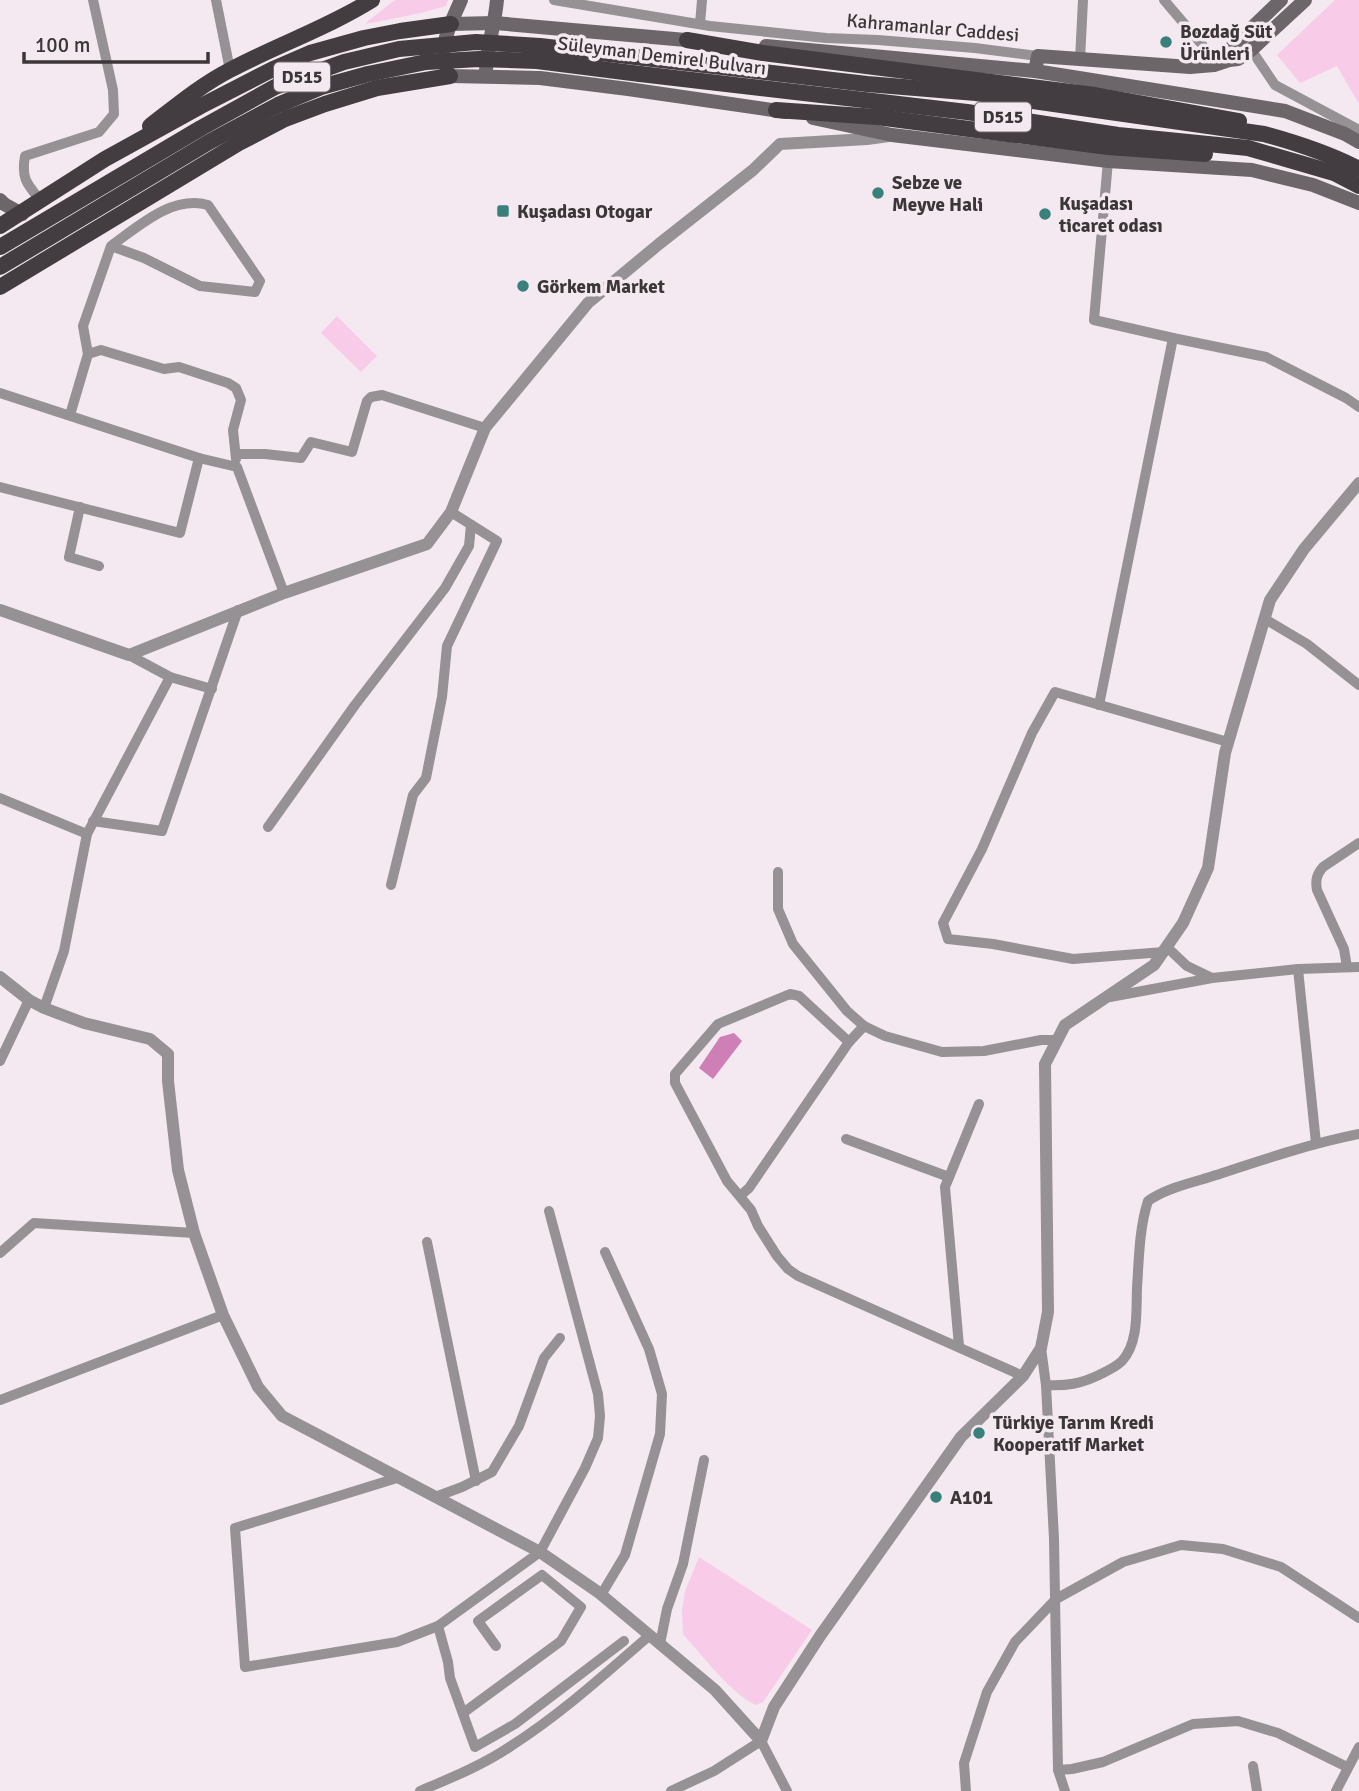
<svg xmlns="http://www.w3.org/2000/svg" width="1359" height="1791" font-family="Signika,sans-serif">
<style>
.green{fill:#f8cbe9}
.water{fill:#cd7fb6}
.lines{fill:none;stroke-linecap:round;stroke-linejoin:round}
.minor{stroke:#959194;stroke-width:10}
.tertiary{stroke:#959194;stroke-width:12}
.secondary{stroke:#6c666a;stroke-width:14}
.trunk{stroke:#433c40;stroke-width:16}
.trunk-bridge{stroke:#433c40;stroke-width:16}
.poi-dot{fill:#39807b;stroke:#f4e9f0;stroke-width:2.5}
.labels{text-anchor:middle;stroke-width:7;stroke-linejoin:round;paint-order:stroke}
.shield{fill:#f4e9f0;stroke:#726c70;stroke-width:2}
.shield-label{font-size:18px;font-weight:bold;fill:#3b3739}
.street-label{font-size:19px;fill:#3b3739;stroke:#f4e9f0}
.poi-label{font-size:19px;font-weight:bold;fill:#3b3739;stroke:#f4e9f0;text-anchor:start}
</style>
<rect width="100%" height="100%" fill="#f4e9f0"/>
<!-- green -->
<g class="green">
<polygon points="395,0 448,0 446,6 421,13 366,24 368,21"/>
<polygon points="1335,0 1359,0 1359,104 1337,66 1300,83 1277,55"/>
<polygon points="337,316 377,356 361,372 321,333"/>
<path d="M699,1557L812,1630L763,1702L757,1705C736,1699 699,1652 683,1634L682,1612L685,1591Z"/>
</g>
<!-- water -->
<polygon class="water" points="734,1033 742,1041 713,1079 699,1068 720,1037"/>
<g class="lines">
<!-- minor -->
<g class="minor">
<polyline points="216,0 230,70"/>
<polyline points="554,0 710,26 826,38 878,40 975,48 1038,56"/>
<polyline points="1164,0 1204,47 1214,65"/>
<polyline points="700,24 702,0"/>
<polyline points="1248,45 1275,85 1359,130"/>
<polyline points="1080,60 1083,0"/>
<polyline points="1108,161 1094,320 1173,338 1266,357 1346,398 1359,407"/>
<path d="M41,201C27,184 21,179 25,156L99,132L114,114L113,90L93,0"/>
<polyline points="88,354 101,350 164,369 179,367 228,383 236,388 241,400 233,430 236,459"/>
<polyline points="0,393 199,458 237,467 284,593"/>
<path d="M70,415L88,354L83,326L111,246L144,258L200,286L255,292L260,281L208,205C172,195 139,226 111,246"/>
<polyline points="236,454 265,454 301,458 311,442 352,452 367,401 371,397 382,395 485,428"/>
<polyline points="0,487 180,533 199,458"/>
<polyline points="80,507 69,557 99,566"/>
<polyline points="1265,619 1307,644 1359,685"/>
<polyline points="129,655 170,677 212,689"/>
<polyline points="1099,705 1173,338"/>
<polyline points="0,798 87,834 170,677"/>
<polyline points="93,821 162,831 238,610"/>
<polyline points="268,827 355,705 445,588 469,546 471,525"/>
<polyline points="778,872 778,909 793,944 847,1011 864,1026 885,1036 942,1052 984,1051 1041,1040 1058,1040"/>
<polyline points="391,885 413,795 426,778 442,697 447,646 497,541 451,512"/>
<polyline points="1167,947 1187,966 1212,978"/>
<polyline points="1164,952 1073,959 993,944 948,939 943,923 982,849 1032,733 1055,692 1228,742"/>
<path d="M1347,967L1344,949L1317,890C1315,880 1317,874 1323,867L1359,843"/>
<polyline points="1298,969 1316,1143"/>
<polyline points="1110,997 1212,978 1298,969 1359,967"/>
<polyline points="44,1008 64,951 87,834"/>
<polyline points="849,1042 799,996 790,994 718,1024 675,1074 675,1083 727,1181 751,1210 758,1226 777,1256 788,1269 798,1276 1023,1376"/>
<polyline points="0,1061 29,1000"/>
<polyline points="846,1139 949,1177"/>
<polyline points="740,1196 749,1188 849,1042 864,1026"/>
<polyline points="427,1242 476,1481"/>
<polyline points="0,1253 34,1223 194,1233"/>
<polyline points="959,1346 945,1187 979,1104"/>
<polyline points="1041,1348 1046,1385 1054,1539 1058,1770 1072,1769 1103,1762 1193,1724 1238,1721 1278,1733 1347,1767"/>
<path d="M1046,1385C1067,1386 1080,1384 1099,1375C1107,1371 1116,1367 1122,1361C1139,1342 1136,1311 1137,1288C1139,1259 1139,1229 1148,1201C1166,1188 1192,1183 1213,1176C1262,1160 1309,1144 1359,1134"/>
<polyline points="0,1400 223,1315"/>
<polyline points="397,1478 235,1528 245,1667 397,1642 438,1626 540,1552 585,1468 598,1438 600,1416 598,1394 549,1211"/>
<polyline points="435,1497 462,1487 492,1472 519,1426 544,1358 560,1338"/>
<polyline points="601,1595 625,1555 660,1434 662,1394 649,1349 605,1252"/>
<polyline points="438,1626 448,1662 450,1678 475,1747 515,1724 624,1641"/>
<polyline points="660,1644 667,1609 683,1564 704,1460"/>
<polyline points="463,1713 561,1641 581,1607 542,1575 478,1621 496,1646"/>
<polyline points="1253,1766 1257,1791"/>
<polyline points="1058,1770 1065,1791"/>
<path d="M420,1791C451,1778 483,1765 511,1746C561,1714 605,1674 650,1635"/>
<polyline points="671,1791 714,1771 761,1741 787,1791"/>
<polyline points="966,1791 964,1763 987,1692 1015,1642 1056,1599 1123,1562 1181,1545 1223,1549 1281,1567 1359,1618"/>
<polyline points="1336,1791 1359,1747"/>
</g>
<!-- tertiary -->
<g class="tertiary">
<polyline points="0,610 129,655 284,593 427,544 451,512 485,428 588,303 659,244 753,170 780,144 867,139 889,136"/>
<polyline points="0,977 29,1000 44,1008 84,1023 150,1039 168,1054 168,1081 178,1170 194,1233 223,1315 258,1387 282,1416 540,1552 598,1592 715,1690 761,1741 774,1707 820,1636 961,1437 1023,1376 1041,1348 1048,1312 1045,1064 1065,1025 1154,965 1183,923 1208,868 1225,753 1270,600 1304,549 1359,483"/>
</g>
<!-- secondary -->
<g class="secondary">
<path d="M461,0C450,26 435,49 450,76L540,78L628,89L786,112"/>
<polyline points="451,24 495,23 697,41"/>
<polyline points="766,46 1035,71 1223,101 1285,111 1345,134 1359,142"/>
<polyline points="1229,60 1232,47 1281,0"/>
<path d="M486,71C487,46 495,24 497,0"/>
<polyline points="1035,71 1038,56 1190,67 1214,65 1229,60 1238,59 1251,50 1305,0"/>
<polyline points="813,118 892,135 1108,161 1252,170 1313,185 1359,203"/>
<polyline points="0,200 4,204 22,214"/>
</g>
<!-- trunk -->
<g class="trunk">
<polyline points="687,40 763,53 1095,95 1239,121"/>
<path d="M644,58L867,84L976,93L1264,134C1297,143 1328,153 1359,169"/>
<polyline points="640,74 967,112 1118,135 1248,148 1334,173 1359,186"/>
<polyline points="776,110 877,117 1108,147 1205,154"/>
<path d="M150,126C176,106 201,85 230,70C277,45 327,28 372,0"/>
<polyline points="0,226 105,159 201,106 273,69 310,53 364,38 400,31 451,24"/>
<polyline points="0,287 239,143 285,119 325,104 377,88 450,76"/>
</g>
<!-- trunk-bridge -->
<g class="trunk-bridge">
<polyline points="0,247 201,128 275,87 344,62 399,49 476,42 540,46 644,58"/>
<polyline points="0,267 209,142 278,105 321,87 368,74 426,62 479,59 537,61 640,74"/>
</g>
</g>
<!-- markers -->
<g class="poi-dot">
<circle cx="1166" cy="42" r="7"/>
<circle cx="878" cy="193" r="7"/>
<rect x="496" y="204" width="14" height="14" rx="3.5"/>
<circle cx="1045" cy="214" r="7"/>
<circle cx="523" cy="286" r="7"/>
<circle cx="979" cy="1433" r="7"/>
<circle cx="936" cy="1497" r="7"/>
</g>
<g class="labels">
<!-- shield labels -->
<g class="shield">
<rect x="274" y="62.5" width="56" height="29" rx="5"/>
<rect x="975" y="102.5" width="56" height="29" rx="5"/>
</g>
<g class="shield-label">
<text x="302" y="83">D515</text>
<text x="1003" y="123">D515</text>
</g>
<!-- street labels -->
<g class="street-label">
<text transform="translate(933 27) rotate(5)" y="7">Kahramanlar Caddesi</text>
<text transform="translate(662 55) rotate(7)" y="7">Süleyman Demirel Bulvarı</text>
</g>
<!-- poi labels -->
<g class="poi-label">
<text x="1180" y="38">Bozdağ Süt<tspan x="1180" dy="22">Ürünleri</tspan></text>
<text x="892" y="189">Sebze ve<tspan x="892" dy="22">Meyve Hali</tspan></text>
<text x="1059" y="210">Kuşadası<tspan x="1059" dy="22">ticaret odası</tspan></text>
<text x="517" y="218">Kuşadası Otogar</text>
<text x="537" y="293">Görkem Market</text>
<text x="993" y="1429">Türkiye Tarım Kredi<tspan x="993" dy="22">Kooperatif Market</tspan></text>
<text x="950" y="1504">A101</text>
</g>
</g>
<!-- scale -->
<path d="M24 52v10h184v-10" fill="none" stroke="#3b3739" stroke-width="3.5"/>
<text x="35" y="52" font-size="21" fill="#3b3739" stroke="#f4e9f0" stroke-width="5" paint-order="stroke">100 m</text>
</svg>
